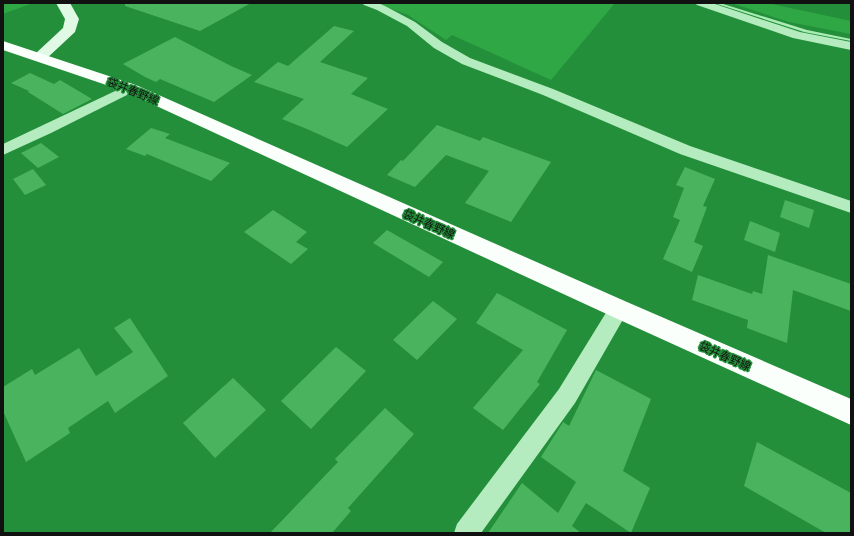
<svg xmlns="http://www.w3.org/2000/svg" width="854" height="536" font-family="'Roboto Condensed','Noto Sans JP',sans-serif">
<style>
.green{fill:#2fa745}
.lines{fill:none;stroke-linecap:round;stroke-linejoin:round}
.stream{fill:#a9ecb5;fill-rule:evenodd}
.building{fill:#49b45d}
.street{fill:#b5ecbf;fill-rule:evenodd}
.secondary{fill:#e0f9e5;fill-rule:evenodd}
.primary{fill:#fafffb;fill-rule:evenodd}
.labels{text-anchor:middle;stroke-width:3;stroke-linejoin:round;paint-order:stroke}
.street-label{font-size:11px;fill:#111;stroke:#248f3a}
</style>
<rect width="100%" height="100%" fill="#248f3a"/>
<!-- green -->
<g class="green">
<polygon points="3,3 33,3 3,14"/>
<polygon points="375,3 615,3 551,80 452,35 446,40 408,15"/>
<polygon points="731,3 767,3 851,21 851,34 789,22"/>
</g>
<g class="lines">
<!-- stream -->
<polygon class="stream" points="714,3 720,3 807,30 851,39 851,41 804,32"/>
</g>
<!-- building -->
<g class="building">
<polygon points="125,3 251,3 200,31 125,6"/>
<polygon points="334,26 354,31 320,62 368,78 351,94 388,109 347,147 307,129 282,119 304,99 254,82 278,62 288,66"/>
<polygon points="175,37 231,66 252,75 214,102 160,79 156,82 145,77 123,64"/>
<polygon points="30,73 54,84 60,80 92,99 63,114 28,92 29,91 11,83"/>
<polygon points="437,125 480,141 483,137 551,162 511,222 465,203 489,171 446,155 415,187 387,175 401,160 403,161"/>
<polygon points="151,128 170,134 165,138 230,163 211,181 147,154 145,156 126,149"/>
<polygon points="41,143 59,157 38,168 21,153"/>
<polygon points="685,167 715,179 703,206 707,207 694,242 703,246 692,272 663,259 680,220 673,217 684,188 676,185"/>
<polygon points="33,169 46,185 25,195 13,179"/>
<polygon points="785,200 814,210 809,228 780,217"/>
<polygon points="273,210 307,232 296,242 308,249 291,264 244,232"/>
<polygon points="750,221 780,233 775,252 744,240"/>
<polygon points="387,230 443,262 429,277 373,243"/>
<polygon points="768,255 851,284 851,311 793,290 787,343 747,328 748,320 692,300 698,275 752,294 753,291 762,294"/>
<polygon points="497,293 567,330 537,382 540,384 503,430 473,408 523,350 476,323"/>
<polygon points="433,301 457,319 417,360 393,340"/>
<polygon points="130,318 168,376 115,413 108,401 68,428 70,433 26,462 3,411 3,387 32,369 35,375 79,348 96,376 133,352 114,328"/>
<polygon points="336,347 366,371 311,429 281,401"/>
<polygon points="596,370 651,399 623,471 650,488 631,533 586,503 572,526 581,533 488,533 522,483 558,513 576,482 541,457 563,422 569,426"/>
<polygon points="233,378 266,410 215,458 183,423"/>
<polygon points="385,408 414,434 348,508 351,511 332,533 270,533 338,462 335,459"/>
<polygon points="757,442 851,493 851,533 826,533 744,486"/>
</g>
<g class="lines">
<!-- street -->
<g class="street">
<polygon points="362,3 378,3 385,6 415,22 442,42 470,58 553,89 690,146 851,201 851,213 680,154 543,95 462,64 434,48 407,26 377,10 364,5"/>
<polygon points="695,3 712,3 800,32 851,42 851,50 793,38 697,5"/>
<polygon points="130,84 135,85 137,88 135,91 51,133 3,155 3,144"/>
<polygon points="619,301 626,303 629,309 575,403 481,533 454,533 457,524 559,389 612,303"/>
</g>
<!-- secondary -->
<polygon class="secondary" points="56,3 70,3 79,19 75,32 45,60 40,62 35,60 32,57 35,54 63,28 65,19"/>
<!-- primary -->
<polygon class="primary" points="3,41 136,85 627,302 851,399 851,425 611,316 124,91 3,50"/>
</g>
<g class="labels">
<!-- street labels -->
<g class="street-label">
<text transform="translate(133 91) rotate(22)" y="4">袋井春野線</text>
<text transform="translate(429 224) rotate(24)" y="4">袋井春野線</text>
<text transform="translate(725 356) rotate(24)" y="4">袋井春野線</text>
</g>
</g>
<!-- border -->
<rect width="854" height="536" fill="none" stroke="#111111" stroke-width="8"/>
</svg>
